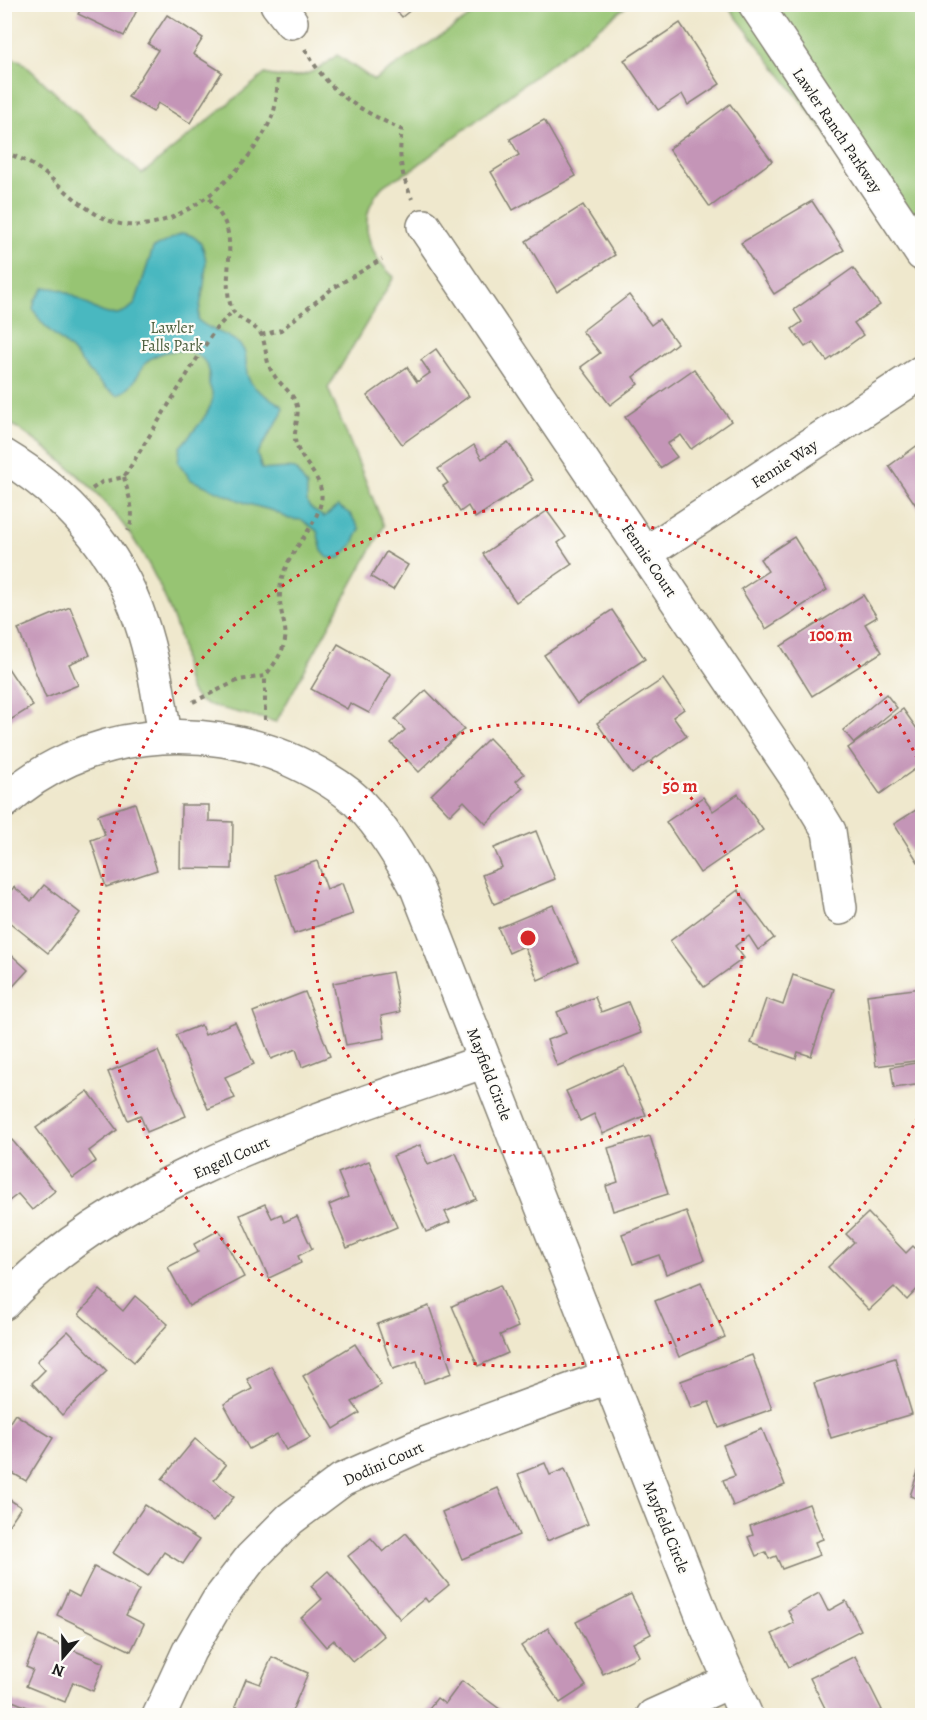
<svg xmlns="http://www.w3.org/2000/svg" width="927" height="1720" font-family="Alegreya,serif">
<style>
.green{fill:#97c473;stroke:#5a7048;stroke-width:1.5}
.water{fill:#48b8c0;stroke:#326a6e;stroke-width:1.5}
.building{fill:#c495b7}
.lines{fill:none;stroke-linecap:round;stroke-linejoin:round}
.minor-casing{stroke:#868274;stroke-width:36}
.path{stroke:#868274;stroke-width:4;stroke-dasharray:4.5 4.5;stroke-linecap:butt}
.minor{stroke:#fff;stroke-width:33}
.ring{fill:none;stroke:#d62828;stroke-width:3;stroke-dasharray:3 6}
.labels{text-anchor:middle;stroke-width:4.5;stroke-linejoin:round;paint-order:stroke}
.street-label{font-size:16px;fill:#1c1c1c;stroke:#fdfcf7}
.park-label{font-size:16px;fill:#4d5f3f;stroke:#fdfcf7}
.centre{fill:#d62828;stroke:#fdfcf7;stroke-width:3}
.ring-label{font-size:18px;text-anchor:middle;font-weight:bold;fill:#d62828;stroke:#fdfcf7;stroke-width:4.5;stroke-linejoin:round;paint-order:stroke}
</style>
<rect width="100%" height="100%" fill="#fdfcf7"/>
<filter id="ink" filterUnits="userSpaceOnUse"><feTurbulence type="fractalNoise" baseFrequency=".0167" numOctaves="2"/><feDisplacementMap in="SourceGraphic" scale="12" xChannelSelector="R" yChannelSelector="G"/><feConvolveMatrix kernelMatrix="1 2 1 2 8 2 1 2 1" color-interpolation-filters="sRGB"/></filter>
<filter id="wash" filterUnits="userSpaceOnUse"><feTurbulence type="fractalNoise" baseFrequency=".008" numOctaves="4" result="noise"/><feDisplacementMap in="SourceGraphic" scale="24" xChannelSelector="R" yChannelSelector="G"/><feGaussianBlur stdDeviation="1.35" result="paint"/><feColorMatrix in="noise" values="0 0 0 0 0 0 0 0 0 0 0 0 0 0 0 0 0 1.4 0 .05"/><feComposite in="paint" operator="in"/></filter>
<g filter="url(#wash)">
<rect width="100%" height="100%" fill="#efe8cd"/>
<!-- green -->
<g class="green">
<path d="M487,5H628L410,171C401,176 387,181 381,188C355,219 368,254 394,277L328,388L384,526L276,722C261,717 206,707 198,700C183,687 185,661 181,644C179,633 175,623 171,613C138,525 83,470 5,420L4,57L21,61L142,174L265,74C294,82 314,75 337,55L374,80Z"/>
<polygon points="727,5 922,5 922,258"/>
</g>
<!-- water -->
<path class="water" d="M182,233C222,238 200,295 198,320C210,332 230,333 241,346C249,355 244,367 248,377C252,391 273,398 283,407L282,414L257,454L262,469C273,471 283,466 295,469L307,486C306,507 306,506 324,517L338,506L350,514L360,529L352,545L340,558H328L322,551L317,531L302,520L289,519L274,511L248,504L191,480L178,462L180,447C191,433 207,419 212,401C214,393 211,391 209,384C208,379 210,375 209,371C202,346 173,348 155,356C137,364 141,384 118,395C95,385 85,363 68,347C54,334 42,326 33,309L35,300L44,288C81,284 101,336 135,304L153,248Z"/>
<g id="blocks">
<!-- building -->
<g class="building">
<polygon points="71,4 140,4 124,36 78,14 81,9"/>
<polygon points="391,4 418,4 402,17"/>
<polygon points="167,15 203,38 193,54 222,72 190,123 158,103 153,112 128,97 158,50 148,44"/>
<polygon points="680,23 720,84 688,105 682,94 658,110 624,60"/>
<polygon points="730,104 772,161 710,207 669,149"/>
<polygon points="544,120 576,176 513,210 491,172 519,155 510,139"/>
<polygon points="812,201 844,250 774,294 741,243"/>
<polygon points="583,205 615,255 557,292 526,241"/>
<polygon points="853,268 880,305 854,323 863,335 827,361 813,342 805,347 792,329 802,322 794,310"/>
<polygon points="629,295 651,325 659,319 677,343 633,377 638,384 610,405 581,367 600,353 582,331"/>
<polygon points="436,349 469,396 402,444 367,396 407,367 417,382 430,373 421,360"/>
<polygon points="694,369 731,421 691,449 681,435 667,444 677,457 660,468 625,417"/>
<polygon points="508,442 533,480 475,518 468,506 460,512 443,486 448,483 438,469 474,445 482,459"/>
<polygon points="922,442 922,514 889,466"/>
<polygon points="547,511 566,537 558,543 572,564 516,602 483,554"/>
<polygon points="794,537 827,590 766,629 741,589 768,571 760,559"/>
<polygon points="386,552 408,565 393,590 371,577"/>
<polygon points="863,595 877,617 865,624 882,652 812,696 781,646"/>
<polygon points="70,607 90,655 69,664 78,685 46,698 18,629"/>
<polygon points="612,610 645,659 577,704 544,655"/>
<polygon points="338,644 391,674 369,713 350,703 347,709 311,689"/>
<polygon points="4,662 33,706 4,724"/>
<polygon points="663,679 684,709 673,717 687,736 632,774 597,723"/>
<polygon points="426,690 464,729 419,772 391,743 405,730 395,719"/>
<polygon points="886,694 897,708 854,743 843,730"/>
<polygon points="903,709 922,736 922,764 880,794 848,748"/>
<polygon points="489,738 524,774 516,781 523,788 486,824 464,801 450,815 431,795"/>
<polygon points="738,794 763,830 700,873 666,822 703,797 713,811"/>
<polygon points="135,803 157,870 106,887 91,840 105,835 98,815"/>
<polygon points="181,805 209,805 209,821 233,822 232,869 180,868"/>
<polygon points="922,806 922,859 918,862 894,824"/>
<polygon points="536,831 555,879 494,904 482,875 502,867 494,848"/>
<polygon points="317,861 327,889 342,883 353,914 294,934 275,875"/>
<polygon points="44,885 80,913 48,953 4,918 4,899 14,887 31,901"/>
<polygon points="738,890 774,938 758,950 749,936 735,946 744,958 704,987 670,941"/>
<polygon points="553,905 578,962 538,980 524,946 509,953 498,928"/>
<polygon points="5,949 28,970 5,995"/>
<polygon points="392,972 400,1012 381,1016 385,1038 346,1045 333,983"/>
<polygon points="793,975 834,989 811,1056 798,1052 796,1059 751,1043 766,999 783,1005"/>
<polygon points="922,988 922,1060 876,1066 867,995"/>
<polygon points="305,992 330,1056 302,1067 296,1049 271,1059 253,1012"/>
<polygon points="595,997 601,1012 628,1002 641,1033 557,1066 547,1040 566,1033 557,1012"/>
<polygon points="235,1022 254,1064 225,1077 235,1098 208,1109 176,1035 201,1025 205,1035"/>
<polygon points="158,1051 186,1116 147,1132 140,1115 128,1120 108,1072"/>
<polygon points="922,1062 922,1084 894,1088 891,1067"/>
<polygon points="624,1065 646,1115 603,1134 594,1114 580,1121 566,1091"/>
<polygon points="88,1091 117,1130 89,1151 96,1161 73,1178 36,1128"/>
<polygon points="650,1136 668,1194 613,1211 606,1186 618,1182 608,1148"/>
<polygon points="12,1140 55,1191 32,1210 18,1194 4,1205 4,1146"/>
<polygon points="420,1145 428,1165 456,1153 476,1199 445,1212 450,1222 426,1232 393,1156"/>
<polygon points="369,1161 397,1227 347,1248 329,1205 348,1197 338,1173"/>
<polygon points="265,1204 272,1218 281,1214 284,1222 297,1216 312,1249 298,1256 301,1263 269,1278 240,1215"/>
<polygon points="686,1211 704,1260 666,1274 659,1255 633,1264 622,1234"/>
<polygon points="868,1213 906,1253 913,1246 922,1255 922,1284 907,1300 894,1287 869,1310 828,1267 854,1242 846,1234"/>
<polygon points="219,1230 244,1277 189,1306 168,1267 198,1252 194,1244"/>
<polygon points="701,1282 725,1337 679,1357 655,1301"/>
<polygon points="500,1285 518,1327 500,1335 508,1353 478,1366 452,1306"/>
<polygon points="100,1290 123,1311 135,1296 168,1324 134,1362 79,1314"/>
<polygon points="429,1306 452,1373 424,1383 417,1361 393,1369 377,1324"/>
<polygon points="68,1331 107,1371 62,1415 32,1383 45,1370 37,1361"/>
<polygon points="355,1344 381,1385 352,1402 360,1413 334,1429 303,1376"/>
<polygon points="752,1355 772,1409 719,1428 709,1402 691,1408 681,1381"/>
<polygon points="895,1358 912,1414 831,1438 814,1383"/>
<polygon points="271,1366 310,1438 286,1450 277,1434 249,1449 224,1404 252,1389 247,1379"/>
<polygon points="15,1414 53,1438 26,1481 4,1468 4,1431"/>
<polygon points="762,1429 785,1485 733,1506 723,1480 735,1476 723,1445"/>
<polygon points="195,1439 226,1465 214,1480 234,1497 213,1522 162,1479"/>
<polygon points="922,1459 922,1500 910,1496"/>
<polygon points="545,1463 550,1475 565,1469 588,1524 547,1541 518,1474"/>
<polygon points="498,1488 519,1535 462,1559 442,1512"/>
<polygon points="4,1496 21,1507 4,1532"/>
<polygon points="809,1504 823,1539 815,1542 820,1555 782,1569 776,1556 769,1559 766,1552 756,1556 748,1537 753,1535 750,1526"/>
<polygon points="145,1505 199,1540 183,1564 164,1552 148,1576 113,1553"/>
<polygon points="406,1533 449,1585 428,1602 425,1598 400,1619 348,1556 371,1538 383,1552"/>
<polygon points="94,1567 139,1590 126,1615 144,1624 131,1651 57,1615 68,1591 79,1597"/>
<polygon points="328,1571 384,1636 353,1662 334,1640 326,1647 301,1618 322,1599 311,1586"/>
<polygon points="819,1593 828,1611 846,1601 861,1630 789,1667 772,1634 794,1623 788,1610"/>
<polygon points="631,1594 651,1634 633,1643 639,1656 603,1674 576,1622"/>
<polygon points="548,1628 586,1686 560,1703 521,1646"/>
<polygon points="39,1636 104,1663 93,1691 73,1682 65,1702 26,1686 33,1670 26,1667"/>
<polygon points="855,1656 882,1710 871,1716 829,1716 810,1678"/>
<polygon points="272,1657 308,1673 290,1716 256,1716 235,1706 246,1679 260,1684"/>
<polygon points="462,1681 509,1716 423,1716 437,1698 445,1704"/>
<polygon points="5,1698 47,1715 47,1716 4,1716"/>
</g>
</g>
</g>
<g filter="url(#ink)">
<use href="#blocks" fill-opacity="0" stroke="#868274" stroke-width="1.5"/>
<g class="lines">
<!-- minor casing -->
<g class="minor-casing">
<g id="minor">
<polyline points="277,4 291,22"/>
<polyline points="755,4 922,254"/>
<polyline points="424,226 798,780 829,831 840,908"/>
<path d="M4,456C66,493 117,550 140,619C153,656 159,697 165,736"/>
<polyline points="646,553 922,372"/>
<path d="M4,802C82,730 203,718 297,763C318,773 341,786 358,802C383,828 400,857 417,888L706,1625L746,1716"/>
<path d="M4,1303C117,1178 329,1116 485,1061"/>
<polyline points="159,1716 189,1651 218,1601 251,1558 290,1519 342,1480 414,1448 607,1377"/>
<polyline points="653,1716 731,1681"/>
</g>
</g>
<!-- path -->
<g class="path">
<path d="M305,49C332,97 355,106 402,130C398,157 401,174 412,199"/>
<path d="M4,153C48,163 70,205 110,221C172,245 256,166 274,111C277,100 277,86 278,75"/>
<polyline points="261,335 281,330 333,288 382,259"/>
<path d="M124,477C128,495 137,514 128,531"/>
<polyline points="92,489 102,482 124,477 214,331 232,312"/>
<path d="M193,702L239,680L265,676C304,628 274,628 281,583C286,553 312,534 320,506C328,480 303,466 296,444C292,431 301,416 296,403C292,392 280,385 274,375C265,363 267,349 262,336C256,324 236,320 232,309C221,283 236,250 225,223C221,214 213,205 208,196"/>
<polyline points="265,720 265,676"/>
</g>
<!-- minor -->
<use href="#minor" class="minor"/>
</g>
</g>
<!-- distance rings -->
<g class="ring">
<circle cx="528" cy="938" r="215"/>
<path d="M921 1109A429 429 0 1 1 921 767"/>
</g>
<g class="labels">
<!-- street labels -->
<g class="street-label">
<text transform="translate(838 130) rotate(56)" y="6">Lawler Ranch Parkway</text>
<text transform="translate(784 463) rotate(-33)" y="6">Fennie Way</text>
<text transform="translate(650 560) rotate(56)" y="6">Fennie Court</text>
<text transform="translate(490 1074) rotate(69)" y="6">Mayfield Circle</text>
<text transform="translate(231 1157) rotate(-24)" y="6">Engell Court</text>
<text transform="translate(383 1463) rotate(-24)" y="6">Dodini Court</text>
<text transform="translate(667 1527) rotate(68)" y="6">Mayfield Circle</text>
</g>
<!-- park labels -->
<g class="park-label">
<text x="172" y="333">Lawler<tspan x="172" dy="18">Falls Park</tspan></text>
</g>
</g>
<circle cx="528" cy="938" r="9" class="centre"/>
<g class="ring-label">
<text x="831" y="641">100 m</text>
<text x="680" y="792">50 m</text>
</g>
<!-- margin -->
<rect width="927" height="1720" fill="none" stroke="#fdfcf7" stroke-width="24"/>
<!-- north arrow -->
<g transform="translate(63 1657) rotate(200)" stroke="#fdfcf7" stroke-width="4.5" paint-order="stroke">
<path d="M0-4.5L10 22L0 15L-10 22Z" fill="#1c1c1c"/>
<text y="-9" font-size="16" font-weight="bold" text-anchor="middle" fill="#1c1c1c">N</text>
</g>
</svg>
